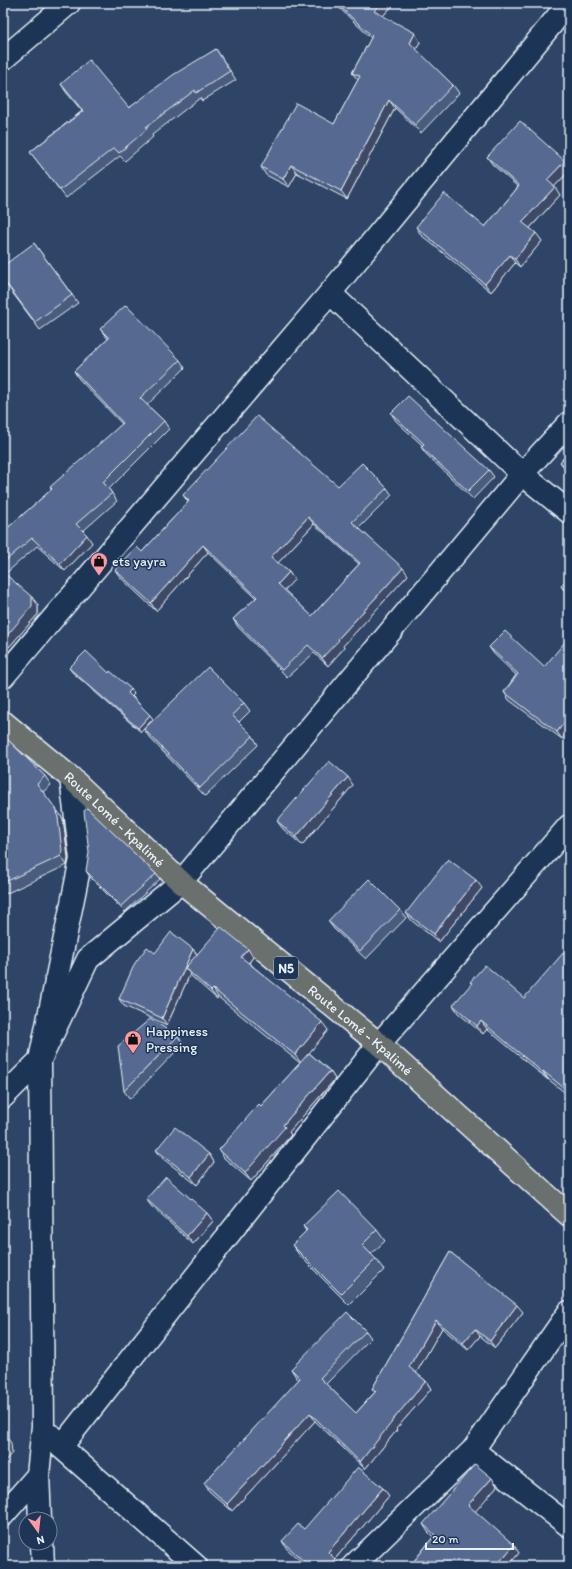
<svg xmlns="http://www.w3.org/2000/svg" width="572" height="1569" font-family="Itim,sans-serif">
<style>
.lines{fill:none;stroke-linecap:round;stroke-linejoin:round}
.minor-casing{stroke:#e8f1f8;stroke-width:25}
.primary-casing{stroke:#e8f1f8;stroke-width:25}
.minor{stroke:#1d3557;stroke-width:22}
.primary{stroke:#6b706d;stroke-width:22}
.wall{fill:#4a5b7d;stroke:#e8f1f8;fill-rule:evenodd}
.shaded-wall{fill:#3c4a66;stroke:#e8f1f8}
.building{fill:#566a91;stroke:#e8f1f8;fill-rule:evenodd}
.labels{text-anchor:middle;stroke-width:3;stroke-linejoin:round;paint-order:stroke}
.shield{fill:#1d3557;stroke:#abb9c8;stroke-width:1}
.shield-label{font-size:13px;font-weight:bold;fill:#e8f1f8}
.poi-label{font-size:14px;fill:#e8f1f8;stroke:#1d3557;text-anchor:start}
.street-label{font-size:14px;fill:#e8f1f8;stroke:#1d3557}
</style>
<rect width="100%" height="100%" fill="#2e4568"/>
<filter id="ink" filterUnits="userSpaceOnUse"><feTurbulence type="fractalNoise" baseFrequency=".025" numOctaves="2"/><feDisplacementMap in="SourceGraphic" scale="8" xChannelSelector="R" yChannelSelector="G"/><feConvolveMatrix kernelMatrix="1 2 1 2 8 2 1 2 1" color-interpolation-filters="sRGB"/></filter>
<g filter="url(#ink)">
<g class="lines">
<!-- minor casing -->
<g class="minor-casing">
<g id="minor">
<polyline points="3,59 69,3"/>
<polyline points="330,293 522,474 569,512"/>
<polyline points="3,677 330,293 569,3"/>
<polyline points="3,1097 40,1060 81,859 71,778"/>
<polyline points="52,1436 61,1447 196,1566"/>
<polyline points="61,1447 379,1044 569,826"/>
<polyline points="473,1450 569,1526"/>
<polyline points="3,1515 38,1475"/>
<polyline points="40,1519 38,1475 43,1426 40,1060 88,959 181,882 522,474 569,423"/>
<polyline points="42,1543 43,1566"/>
<polyline points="353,1566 473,1450 569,1312"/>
</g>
</g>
<!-- primary casing -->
<g class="primary-casing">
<g id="primary">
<path id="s1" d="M3,722L71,778L181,882L379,1044L569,1215"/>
</g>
</g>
<!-- minor -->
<use href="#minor" class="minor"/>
<!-- primary -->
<use href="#primary" class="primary"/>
</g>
<!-- wall -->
<g class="wall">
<polygon points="334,3 394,3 394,4 383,16 420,42 416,50 453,85 459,93 421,133 395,108 347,199 297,173 289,187 266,175 261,167 334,124 358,80 352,73 371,38"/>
<polygon points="216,49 236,80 202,101 200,98 152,135 153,137 125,161 120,156 66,198 30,152 82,111 66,92 61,84 129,108"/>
<polygon points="487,157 565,161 569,167 569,171 554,187 560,195 530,228 542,241 520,267 515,263 491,292 421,235 416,227 485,227 518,187 493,165"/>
<polygon points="34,243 78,303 40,330 3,280"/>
<polygon points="100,329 180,360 185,368 147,405 164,421 169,429 109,489 117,501 83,531 92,543 65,571 37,546 5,574 38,605 38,614 9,647 3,641 3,532 52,489 122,424 79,379 74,371 108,339"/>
<polygon points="391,413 489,470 494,477 473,499 426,454 421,447 422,445 396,421"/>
<polygon points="569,452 569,473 566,470 560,462"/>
<path d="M338,486L387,488L392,495L359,528L408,575L343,646L344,648L328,666L314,653L287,677L238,627L233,619L256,598L208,552L156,611L120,577L115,570L142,552L188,502L183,495ZM314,524L359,564L312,616L284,590L294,580L289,572L278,563Z"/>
<polygon points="569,577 569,596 564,590 561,586"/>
<polygon points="489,647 544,667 562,739 509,700 504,692 516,675 494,654"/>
<polygon points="69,668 109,673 131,689 134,694 132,696 153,719 146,727 244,703 250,711 239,722 253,736 258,745 205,796 149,737 144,729 141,732 72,672"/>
<polygon points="3,735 45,776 51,785 43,792 63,819 68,858 67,865 3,895"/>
<polygon points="353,785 302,845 283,829 277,821"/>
<polygon points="86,871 156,874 160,879 125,912 90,877"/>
<polygon points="482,888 439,942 412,921 406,913"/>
<polygon points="400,910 406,918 366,959 334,929 328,921"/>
<polygon points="193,949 197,954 253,957 249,963 328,1030 309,1053 330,1071 335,1079 289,1132 291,1135 251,1181 224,1158 219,1150 261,1106 300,1063 218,997 217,999 191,976 190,974 167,1025 124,1006 119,999 155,953"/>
<polygon points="569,956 569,1096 548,1079 548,1080 487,1029 483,1034 458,1013 453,1005 472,984 470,982 524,998"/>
<polygon points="178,1036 183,1044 130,1099 124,1091"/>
<polygon points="156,1150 209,1154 214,1162 197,1185 162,1158"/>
<polygon points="146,1199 207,1213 213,1221 193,1244 152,1207"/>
<polygon points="303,1226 377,1230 385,1241 371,1254 376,1259 384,1270 349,1305 300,1256 292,1245 306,1231"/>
<polygon points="450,1252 523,1312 495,1348 480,1336 468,1350 442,1328 416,1373 426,1381 431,1389 396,1429 397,1430 365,1469 315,1421 232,1511 209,1491 204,1483 299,1380 296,1377 291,1369 366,1331 371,1338 326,1384 356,1413 375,1392 372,1389"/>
<polygon points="497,1486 475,1511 519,1553 508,1566 410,1566 433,1537 428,1532 423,1524"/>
<polygon points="383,1488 389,1496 335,1559 340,1566 306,1566 287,1549 282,1541"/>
</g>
<!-- shaded-wall -->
<g class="shaded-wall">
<polygon points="382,3 394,3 394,4 380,19 374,11"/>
<polygon points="415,33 420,42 415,51 410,43"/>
<polygon points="389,100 395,108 347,199 341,191"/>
<polygon points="565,161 569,167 569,171 553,188 547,180"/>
<polygon points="291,165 297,173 289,187 283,179"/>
<polygon points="555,187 560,195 528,230 522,222"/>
<polygon points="536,233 542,241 520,267 515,259"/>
<polygon points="510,255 515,263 491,292 485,284"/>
<polygon points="308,517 314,524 277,564 271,557"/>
<polygon points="87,535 92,543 65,571 60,564"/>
<polygon points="203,545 208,552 156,611 151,603"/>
<polygon points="403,568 408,575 343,646 344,648 328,666 322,658 338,639"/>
<polygon points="289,572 294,580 283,592 278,584"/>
<polygon points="32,597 38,605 38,614 9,647 4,639"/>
<polygon points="131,689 134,694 131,697 128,693"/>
<polygon points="150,715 153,719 141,732 138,728"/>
<polygon points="569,716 569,730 562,739 557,732"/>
<polygon points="348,777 353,785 302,845 296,837"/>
<polygon points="57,810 63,819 68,858 67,865 61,856"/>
<polygon points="476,880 482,888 439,942 434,934"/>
<polygon points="193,949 198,956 185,968 190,974 167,1025 162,1018"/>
<polygon points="248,949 253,957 247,965 241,957"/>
<polygon points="3,989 5,1040 3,1043"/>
<polygon points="213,989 218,997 217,999 211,991"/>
<polygon points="481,1021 487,1029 483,1034 477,1026"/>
<polygon points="322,1022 328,1030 301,1063 295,1055"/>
<polygon points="330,1071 335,1079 289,1132 291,1135 251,1181 245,1173 283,1125"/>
<polygon points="543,1071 548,1079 548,1080 542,1072"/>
<polygon points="209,1154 214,1162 197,1185 191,1177"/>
<polygon points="207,1213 213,1221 193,1244 187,1236"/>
<polygon points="517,1305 523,1312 495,1348 490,1341"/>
<polygon points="436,1320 442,1328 415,1375 409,1367"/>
<polygon points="475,1329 480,1336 468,1350 463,1343"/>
<polygon points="426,1381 431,1389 396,1429 397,1430 365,1469 360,1462 391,1422"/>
<polygon points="310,1413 315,1421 232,1511 227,1504"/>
<polygon points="3,1432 11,1443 12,1453 3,1463"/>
<polygon points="492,1478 497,1486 474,1513 468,1505"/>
<polygon points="383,1488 389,1496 334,1560 328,1552"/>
<polygon points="514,1545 519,1553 508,1566 496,1566"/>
<polygon points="335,1559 340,1566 329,1566"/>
<polygon points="482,1563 485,1566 480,1566"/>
</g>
<!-- building -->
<g class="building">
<polygon points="336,3 382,3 374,11 415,33 410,43 453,85 415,125 389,100 341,191 291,165 283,179 261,167 296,103 334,124 360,76 352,73 372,36"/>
<polygon points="216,49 230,71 196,93 195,90 146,127 147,129 119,153 114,148 60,190 30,152 83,111 61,84 89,60 129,108 173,75"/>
<polygon points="520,121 565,161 547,180 555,187 522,222 536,233 515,259 510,255 485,284 416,227 444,193 485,227 519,186 487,157"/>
<polygon points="34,243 72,295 35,322 3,279 3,266"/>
<polygon points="126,305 180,360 140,398 164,421 103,482 112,493 76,524 87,535 60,564 32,538 3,563 3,532 52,489 50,487 123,423 74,371 109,338 100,329"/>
<polygon points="408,396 489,470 468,491 421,447 424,444 391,413"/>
<path d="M257,416L338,486L362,463L387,488L352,522L403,568L338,639L339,640L322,658L308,645L282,670L233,619L257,597L203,545L151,603L115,570L137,547L142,552L189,501L183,495ZM308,517L360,563L312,616L278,584L289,572L271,557Z"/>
<polygon points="569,452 569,470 560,462"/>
<polygon points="3,572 32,597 32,606 4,639 3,638"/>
<polygon points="569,577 569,594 561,586"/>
<polygon points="505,631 544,667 569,637 569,716 557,732 504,692 518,674 489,647"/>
<polygon points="86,651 109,673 110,671 131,689 128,693 150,715 138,728 69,668"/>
<polygon points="208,667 244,703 232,715 253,736 200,788 144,729"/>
<polygon points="3,735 45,776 37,784 57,810 62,850 61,856 3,883"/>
<polygon points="329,761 348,777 296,837 277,821"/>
<polygon points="87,808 156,874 121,906 86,871 89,852 84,811"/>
<polygon points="448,859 476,880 434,934 406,913"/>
<polygon points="369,879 400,910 360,951 328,921"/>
<polygon points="221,927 248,949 241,957 322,1022 295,1055 213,989 211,991 185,968"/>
<polygon points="171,932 193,949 162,1018 119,999 135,963 147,947 155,953"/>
<polygon points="564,952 569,956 569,1092 543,1071 542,1072 481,1021 477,1026 453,1005 472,983 470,982 485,965 524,998"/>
<polygon points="150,1019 178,1036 124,1091 118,1046"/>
<polygon points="309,1053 330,1071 283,1125 285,1127 245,1173 219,1150 259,1104 261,1106"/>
<polygon points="175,1127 209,1154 191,1177 156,1150"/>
<polygon points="166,1177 207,1213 187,1236 146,1199"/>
<polygon points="339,1191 377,1230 362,1245 376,1259 341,1294 292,1245 307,1230 303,1226"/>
<polygon points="450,1252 517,1305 490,1341 475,1329 463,1343 436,1320 409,1367 426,1381 391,1422 392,1422 360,1462 310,1413 227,1504 204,1483 300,1378 291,1369 347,1312 366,1331 320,1378 356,1413 376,1391 372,1389"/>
<polygon points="475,1464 492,1478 468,1505 514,1545 496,1566 486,1566 482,1563 480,1566 410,1566 435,1535 423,1524"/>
<polygon points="358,1467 383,1488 328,1552 335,1559 329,1566 309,1566 282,1541 298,1524 304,1529"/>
</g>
</g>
<!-- icons -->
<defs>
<g id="shop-pin" transform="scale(0.9)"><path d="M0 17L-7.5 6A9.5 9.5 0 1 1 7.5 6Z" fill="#ff9aa2" stroke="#1d3557"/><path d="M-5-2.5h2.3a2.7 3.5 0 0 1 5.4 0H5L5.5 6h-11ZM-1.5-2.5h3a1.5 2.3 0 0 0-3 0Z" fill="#111"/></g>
</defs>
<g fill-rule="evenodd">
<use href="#shop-pin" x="99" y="561"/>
<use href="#shop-pin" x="133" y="1039"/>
</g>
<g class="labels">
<!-- shield labels -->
<rect class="shield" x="274" y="957" width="24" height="22" rx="3"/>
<g class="shield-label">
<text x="286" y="973">N5</text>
</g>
<!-- poi labels -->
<g class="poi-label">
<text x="112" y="566">ets yayra</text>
<text x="146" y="1036">Happiness<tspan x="146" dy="16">Pressing</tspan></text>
</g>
<!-- street labels -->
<g class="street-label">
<text dy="5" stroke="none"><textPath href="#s1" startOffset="148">Route Lomé - Kpalimé</textPath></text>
<text dy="5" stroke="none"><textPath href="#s1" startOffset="472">Route Lomé - Kpalimé</textPath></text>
</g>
</g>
<!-- margin -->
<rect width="572" height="1569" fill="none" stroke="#1d3557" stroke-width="16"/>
<rect x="8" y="8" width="556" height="1553" fill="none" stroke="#e8f1f8" stroke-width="1.5" filter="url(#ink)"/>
<!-- north arrow -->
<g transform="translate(38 1531) rotate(165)"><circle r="19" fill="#1d3557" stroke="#6e8097"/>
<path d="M0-3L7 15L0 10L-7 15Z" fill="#ff9aa2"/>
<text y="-6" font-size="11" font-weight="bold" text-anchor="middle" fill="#e8f1f8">N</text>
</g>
<!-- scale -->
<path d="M426 1543v6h87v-6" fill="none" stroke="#e8f1f8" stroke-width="2"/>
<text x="432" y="1543" font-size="12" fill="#e8f1f8" stroke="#1d3557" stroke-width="3" paint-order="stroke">20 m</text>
</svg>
